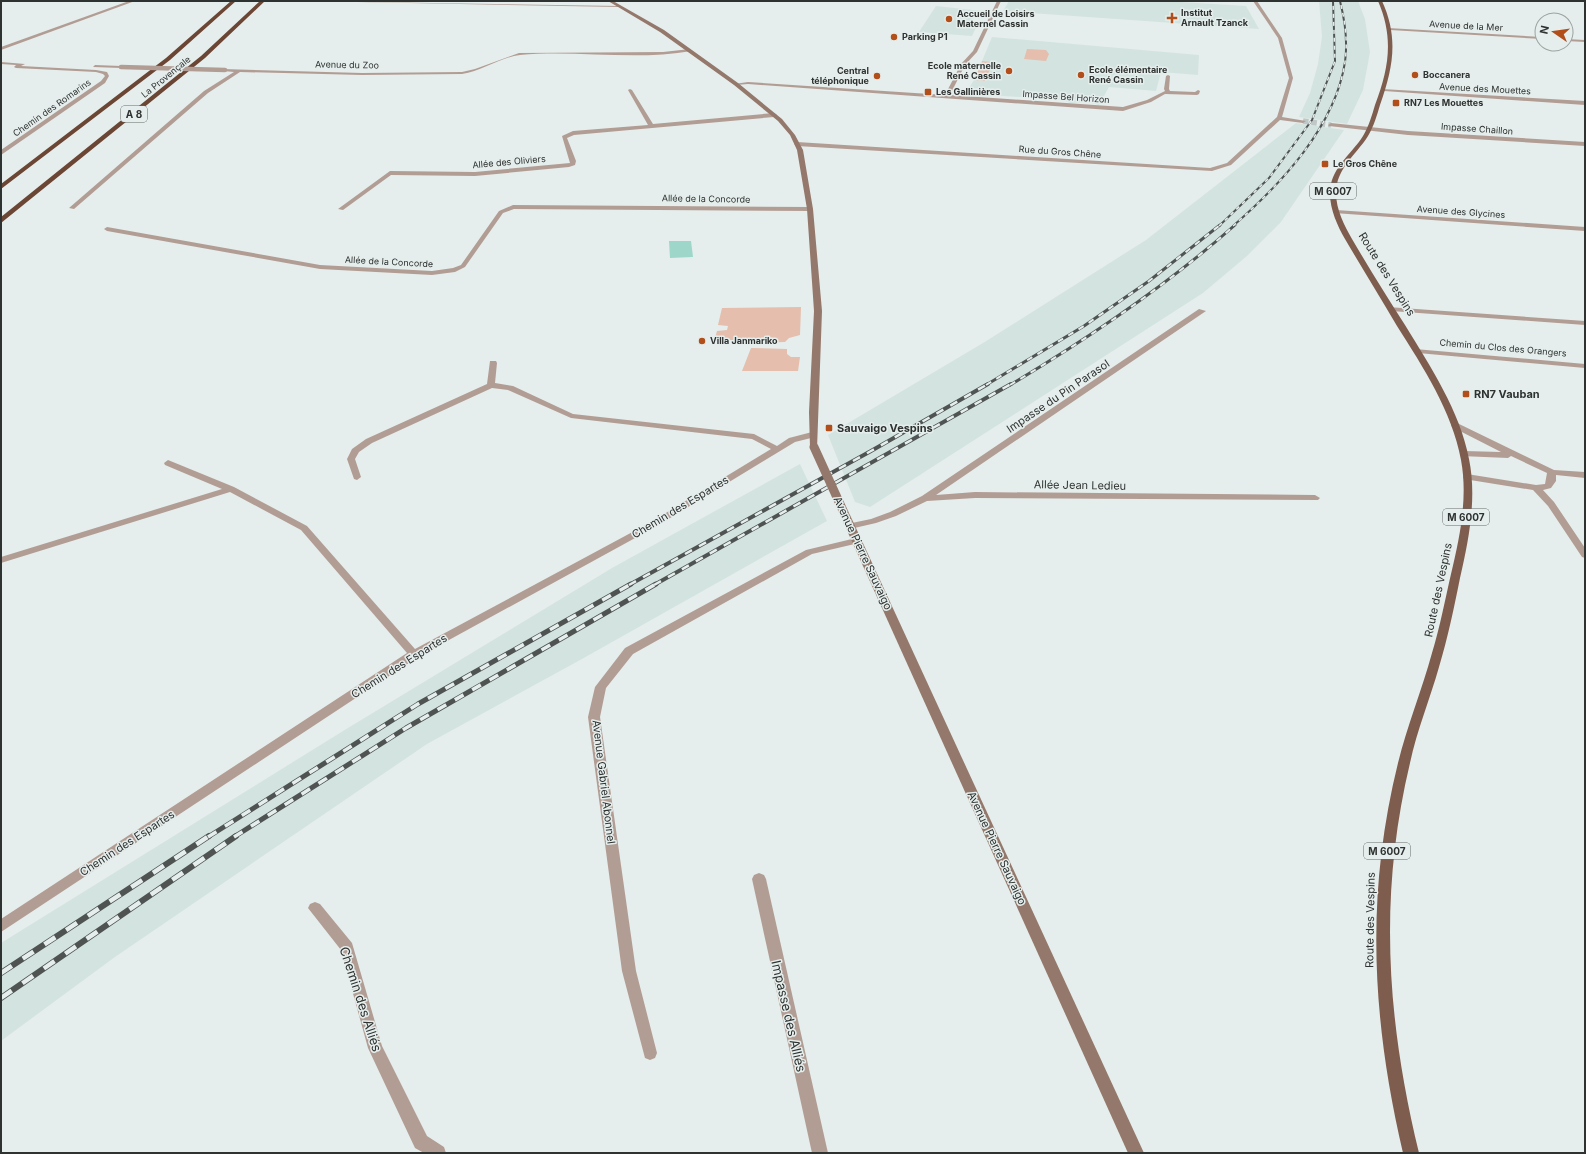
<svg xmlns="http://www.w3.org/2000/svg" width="1586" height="1154" font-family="Inter,sans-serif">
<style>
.built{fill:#d3e4e0}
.green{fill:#e5bead}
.water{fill:#9ed6ca}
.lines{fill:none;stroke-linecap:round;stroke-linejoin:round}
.street-tunnel{stroke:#c0c8c7;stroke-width:5.5;stroke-dasharray:5.5 3;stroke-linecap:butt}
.street{fill:#b29d95;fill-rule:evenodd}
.secondary{fill:#94786b;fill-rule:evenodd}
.primary{fill:#7f5d4e;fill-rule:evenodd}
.highway{fill:#6c4635;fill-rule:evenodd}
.rail-far4-casing{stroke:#4f5453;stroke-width:2}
.rail-far3-casing{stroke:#4f5453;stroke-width:3}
.rail-far2-casing{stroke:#4f5453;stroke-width:4}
.rail-far1-casing{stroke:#4f5453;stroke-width:5}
.rail-casing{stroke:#4f5453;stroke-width:6}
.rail-far4{stroke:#e5eeec;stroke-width:1.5;stroke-dasharray:4;stroke-linecap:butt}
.rail-far3{stroke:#e5eeec;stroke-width:2;stroke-dasharray:6;stroke-linecap:butt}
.rail-far2{stroke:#e5eeec;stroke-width:2.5;stroke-dasharray:8;stroke-linecap:butt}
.rail-far1{stroke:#e5eeec;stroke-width:3.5;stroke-dasharray:10;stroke-linecap:butt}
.rail{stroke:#e5eeec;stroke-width:4.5;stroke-dasharray:13;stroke-linecap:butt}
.street-bridge{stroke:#b29d95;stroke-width:4.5}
.secondary-bridge{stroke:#94786b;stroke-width:9}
.poi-dot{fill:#b24e1a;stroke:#e5eeec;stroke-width:1.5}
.labels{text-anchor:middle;stroke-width:3;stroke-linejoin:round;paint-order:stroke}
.far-poi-label{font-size:9px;font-weight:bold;fill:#2e3231;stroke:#e5eeec;text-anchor:start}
.far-street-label{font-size:9px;fill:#2e3231;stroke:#e5eeec}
.shield{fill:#e5eeec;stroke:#656a69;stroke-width:1}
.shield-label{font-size:10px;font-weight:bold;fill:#2e3231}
.street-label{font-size:11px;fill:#2e3231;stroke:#e5eeec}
.poi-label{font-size:11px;font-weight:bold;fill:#2e3231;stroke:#e5eeec;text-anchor:start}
.near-street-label{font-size:13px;fill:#2e3231;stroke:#e5eeec}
</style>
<rect width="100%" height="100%" fill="#e5eeec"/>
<!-- built -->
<g class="built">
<polygon points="1009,1 1165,1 1246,6 1259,29 1003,11"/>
<polygon points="1319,1 1358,1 1365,19 1370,52 1363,90 1347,124 1299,117 1310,93 1318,64 1322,37"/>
<polygon points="936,6 982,11 975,13 971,21 978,23 972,36 919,32"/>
<polygon points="992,37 1199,55 1198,75 1161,72 1156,91 1109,87 1099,105 1087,102 1070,103 1063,100 976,94 970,91 969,88 974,80 985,80 993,62 982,61"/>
<polygon points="1296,123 1344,130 1281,222 1247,256 1203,293 870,507 855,502 828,435 983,343 1146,240"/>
<polygon points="800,464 827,521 582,659 427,744 115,957 1,1041 1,943 343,731 612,568"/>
</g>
<!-- green -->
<g class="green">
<polygon points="1027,49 1046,50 1049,54 1046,61 1024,59"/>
<polygon points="982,61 993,62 985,81 974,80"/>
<polygon points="801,307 800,335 789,338 785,342 753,343 715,338 717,331 727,330 728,326 718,325 722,308"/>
<polygon points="751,348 787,349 787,354 791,357 800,357 798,371 742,371"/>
</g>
<!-- water -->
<polygon class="water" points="669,241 691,241 693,257 670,258"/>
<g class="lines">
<!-- street-tunnel -->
<polyline class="street-tunnel" points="1303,121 1331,125"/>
<!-- street -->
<g class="street">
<polygon points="129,1 135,1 1,50 1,47"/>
<polygon points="307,1 620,6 618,7"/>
<polygon points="997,1 1001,1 977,52 965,65 950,95 1123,107 1147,100 1165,91 1164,89 1166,76 1168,75 1170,76 1169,89 1170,91 1195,92 1198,90 1200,91 1199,94 1197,95 1165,94 1151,102 1123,111 748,84 736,85 734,84 748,82 945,95 961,64 973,51"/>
<polygon points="1253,1 1257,1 1282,38 1293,78 1282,117 1306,121 1303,123 1280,120 1231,165 1212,171 797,146 794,144 797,142 1210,168 1227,163 1277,117 1289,78 1278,38"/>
<polygon points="1388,28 1542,37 1542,39 1390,30"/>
<polygon points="1566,39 1585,40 1585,42 1566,41"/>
<path d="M690,49L692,51C635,61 577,50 520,55C501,57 482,71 462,74L362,75L240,72L208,93L74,209L69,208L204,91L234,72L223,71V69L362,73L462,72L475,69L519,53L663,52Z"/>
<polygon points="1,62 25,64 21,66 96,70 107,72 109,76 105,83 1,155 1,150 101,81 105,76 103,74 96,72 16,68 14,67 16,65 1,64"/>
<polygon points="95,65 121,66 123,67 121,68 93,67"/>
<polygon points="630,89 632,90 653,124 774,113 777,115 774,117 574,135 567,138 576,161 575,165 569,167 475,176 391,175 343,210 338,209 390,171 475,172 570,163 562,136 573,131 648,125 628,90"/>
<polygon points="1382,89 1585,101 1585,105 1384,91"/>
<polygon points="1331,123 1408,131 1585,142 1585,146 1408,135 1329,126 1328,125"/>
<polygon points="513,205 810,207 813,209 810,211 514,209 503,213 465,267 455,272 432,275 320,269 107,231 104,229 107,227 320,265 432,271 453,268 461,265 499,211"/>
<polygon points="1336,210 1585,227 1585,231 1334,213 1333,212"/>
<polygon points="1388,307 1585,321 1585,325 1391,311 1388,311"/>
<polygon points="1199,309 1206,311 936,495 975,492 1315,495 1320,498 1318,500 975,498 927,501 896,516 876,523 850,529 845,526 847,524 871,519 890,512 922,496"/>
<polygon points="1415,349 1585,364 1585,368 1418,353 1414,351"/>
<polygon points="490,361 496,361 497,363 495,383 513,386 573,414 754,434 777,446 789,438 812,432 816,435 815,437 795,442 657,526 418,657 1,932 1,919 407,653 301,530 230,492 1,563 1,557 222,489 165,465 164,463 168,460 234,487 307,526 415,649 651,522 771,449 752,439 571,418 508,390 492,388 372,443 359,452 355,459 361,477 357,480 354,479 347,459 352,449 366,439 487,384"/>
<polygon points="1455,422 1554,470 1585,472 1585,478 1556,475 1556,481 1551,488 1543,490 1554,502 1585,548 1585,558 1582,557 1548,506 1533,490 1464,479 1463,477 1464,475 1467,474 1536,485 1545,484 1547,473 1511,456 1508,458 1461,456 1460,454 1464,451 1501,452 1452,427 1451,425"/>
<polygon points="856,538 859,539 861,541 859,543 812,554 633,654 606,688 600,717 636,971 657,1053 655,1058 650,1060 645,1058 622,971 588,717 595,687 625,648 806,550"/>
<polygon points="759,873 764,875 766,879 828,1153 812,1153 752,879 754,875"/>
<polygon points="315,902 320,904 352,943 382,1046 427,1136 444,1147 446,1153 424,1153 415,1148 368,1048 341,950 308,908 310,904"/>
</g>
<!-- secondary -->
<g class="secondary">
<polygon points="608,1 613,1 664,30 738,83 782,119 795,135 803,150 813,209 822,311 817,449 814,450 810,447 809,412 814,311 807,209 797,150 790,135 778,121 734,85 660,32"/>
<polygon points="845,512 850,515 1144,1153 1128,1153 840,515"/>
</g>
<!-- primary -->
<path class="primary" d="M1378,1H1382C1399,38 1393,68 1380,105C1377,115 1374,126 1368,136C1358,152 1341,165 1337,184C1333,204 1343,223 1352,239C1369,268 1387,297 1405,325C1430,366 1460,411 1469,459C1477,498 1469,539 1460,578C1454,608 1448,637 1439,667C1430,699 1417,730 1410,763C1378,897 1387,1021 1419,1153H1403C1372,1020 1365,896 1398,763C1407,726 1422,690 1432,653C1440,627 1445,600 1451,574C1460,537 1468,497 1461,460C1452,411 1423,367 1397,326C1380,297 1362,268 1345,239C1336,223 1327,203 1331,184C1335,165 1353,152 1363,136C1369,126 1372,115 1375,105C1389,68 1394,38 1378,1Z"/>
<!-- highway -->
<g class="highway">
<polygon points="231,1 236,1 170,60 1,189 1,184 166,58"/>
<polygon points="260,1 265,1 205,58 1,223 1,217 201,56"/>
</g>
<!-- rail-far4 casing -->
<g class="rail-far4-casing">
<g id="rail-far4">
<polyline points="1219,226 1269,178 1312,120 1335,61 1333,1"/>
<path d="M1233,226C1281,184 1335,127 1345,62C1348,41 1345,21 1340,1"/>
</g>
</g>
<!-- rail-far3 casing -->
<g class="rail-far3-casing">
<g id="rail-far3">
<polyline points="986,385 1084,326 1149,281 1220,225"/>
<path d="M1010,385C1089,338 1165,287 1235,225"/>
</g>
</g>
<!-- rail-far2 casing -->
<g class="rail-far2-casing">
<g id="rail-far2">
<polyline points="629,585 871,451 988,384"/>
<polyline points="654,585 1011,384"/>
</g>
</g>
<!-- rail-far1 casing -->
<g class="rail-far1-casing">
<g id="rail-far1">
<polyline points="208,837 418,704 631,584"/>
<polyline points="234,837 406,728 656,584"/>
</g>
</g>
<!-- rail casing -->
<g class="rail-casing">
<g id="rail">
<polyline points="1,973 209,836"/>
<polyline points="1,998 236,836"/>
</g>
</g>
<!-- rail-far4 -->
<use href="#rail-far4" class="rail-far4"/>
<!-- rail-far3 -->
<use href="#rail-far3" class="rail-far3"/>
<!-- rail-far2 -->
<use href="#rail-far2" class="rail-far2"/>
<!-- rail-far1 -->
<use href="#rail-far1" class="rail-far1"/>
<!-- rail -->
<use href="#rail" class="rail"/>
<!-- street-bridge -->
<polyline class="street-bridge" points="121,67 225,70"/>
<!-- secondary-bridge -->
<polyline class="secondary-bridge" points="814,447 845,515"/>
</g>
<!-- markers -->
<g class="poi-dot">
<path d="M1170 12h4v4h4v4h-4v4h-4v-4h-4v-4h4z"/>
<circle cx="949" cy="19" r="4"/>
<circle cx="894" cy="37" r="4"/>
<circle cx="1009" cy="71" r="4"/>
<circle cx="1081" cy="75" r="4"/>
<circle cx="1415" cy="75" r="4"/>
<circle cx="877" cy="76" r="4"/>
<rect x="924" y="88" width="8" height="8" rx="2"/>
<rect x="1392" y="99" width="8" height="8" rx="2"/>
<rect x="1321" y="160" width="8" height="8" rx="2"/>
<circle cx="702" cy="341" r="4"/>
<rect x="1462" y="390" width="8" height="8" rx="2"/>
<rect x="825" y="424" width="8" height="8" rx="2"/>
</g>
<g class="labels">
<!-- far-poi labels -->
<g class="far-poi-label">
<text x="1181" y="16">Institut<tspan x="1181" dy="10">Arnault Tzanck</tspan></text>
<text x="957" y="17">Accueil de Loisirs<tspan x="957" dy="10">Maternel Cassin</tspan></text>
<text x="902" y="40">Parking P1</text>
<text x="1001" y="69" text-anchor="end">Ecole maternelle<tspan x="1001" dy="10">René Cassin</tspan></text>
<text x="1089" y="73">Ecole élémentaire<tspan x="1089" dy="10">René Cassin</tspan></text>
<text x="869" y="74" text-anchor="end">Central<tspan x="869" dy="10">téléphonique</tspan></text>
<text x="1423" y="78">Boccanera</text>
<text x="936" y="95">Les Gallinières</text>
<text x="1404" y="106">RN7 Les Mouettes</text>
<text x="1333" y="167">Le Gros Chêne</text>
<text x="710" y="344">Villa Janmariko</text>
</g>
<!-- far-street labels -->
<g class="far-street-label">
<text transform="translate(1466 26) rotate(3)" y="3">Avenue de la Mer</text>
<text transform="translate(347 65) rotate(1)" y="3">Avenue du Zoo</text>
<text transform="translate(166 77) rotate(-39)" y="3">La Provençale</text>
<text transform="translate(1485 89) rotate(3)" y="3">Avenue des Mouettes</text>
<text transform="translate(1066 97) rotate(4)" y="3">Impasse Bel Horizon</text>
<text transform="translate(52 108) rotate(-35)" y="3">Chemin des Romarins</text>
<text transform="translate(1477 129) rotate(4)" y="3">Impasse Chaillon</text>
<text transform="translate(1060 152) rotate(4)" y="3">Rue du Gros Chêne</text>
<text transform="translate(509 162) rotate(-5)" y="3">Allée des Oliviers</text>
<text transform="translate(706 199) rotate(1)" y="3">Allée de la Concorde</text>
<text transform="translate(1461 212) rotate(4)" y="3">Avenue des Glycines</text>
<text transform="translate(389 262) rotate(3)" y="3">Allée de la Concorde</text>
<text transform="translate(1503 348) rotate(5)" y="3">Chemin du Clos des Orangers</text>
</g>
<!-- shield labels -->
<g class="shield">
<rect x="121" y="106" width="26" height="16" rx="3"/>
<rect x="1310" y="183" width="46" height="16" rx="3"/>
<rect x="1443" y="509" width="46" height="16" rx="3"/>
<rect x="1364" y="843" width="46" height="16" rx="3"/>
</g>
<g class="shield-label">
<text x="134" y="118">A 8</text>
<text x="1333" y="195">M 6007</text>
<text x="1466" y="521">M 6007</text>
<text x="1387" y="855">M 6007</text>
</g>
<!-- street labels -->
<g class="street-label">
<text transform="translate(1387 274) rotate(58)" y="4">Route des Vespins</text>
<text transform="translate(1058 396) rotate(-34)" y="4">Impasse du Pin Parasol</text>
<text transform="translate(1080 485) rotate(1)" y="4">Allée Jean Ledieu</text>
<text transform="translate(680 507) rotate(-31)" y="4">Chemin des Espartes</text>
<text transform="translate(863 553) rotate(65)" y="4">Avenue Pierre Sauvaigo</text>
<text transform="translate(1438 590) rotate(-78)" y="4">Route des Vespins</text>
<text transform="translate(399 666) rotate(-32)" y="4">Chemin des Espartes</text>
<text transform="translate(604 782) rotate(83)" y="4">Avenue Gabriel Abonnel</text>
<text transform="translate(127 843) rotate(-33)" y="4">Chemin des Espartes</text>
<text transform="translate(997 848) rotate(65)" y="4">Avenue Pierre Sauvaigo</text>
<text transform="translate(1370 920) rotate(-89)" y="4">Route des Vespins</text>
</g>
<!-- poi labels -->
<g class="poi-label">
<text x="1474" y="398">RN7 Vauban</text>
<text x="837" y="432">Sauvaigo Vespins</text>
</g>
<!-- near-street labels -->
<g class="near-street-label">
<text transform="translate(361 999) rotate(72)" y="5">Chemin des Alliés</text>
<text transform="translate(789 1016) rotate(77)" y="5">Impasse des Alliés</text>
</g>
</g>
<!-- border -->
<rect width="1586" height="1154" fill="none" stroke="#2e3231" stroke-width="4"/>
<!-- north arrow -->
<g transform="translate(1554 32) rotate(283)"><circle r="19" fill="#e5eeec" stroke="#9ca3a1"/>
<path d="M0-3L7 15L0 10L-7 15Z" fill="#b24e1a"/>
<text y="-6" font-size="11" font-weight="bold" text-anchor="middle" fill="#2e3231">N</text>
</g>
</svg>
